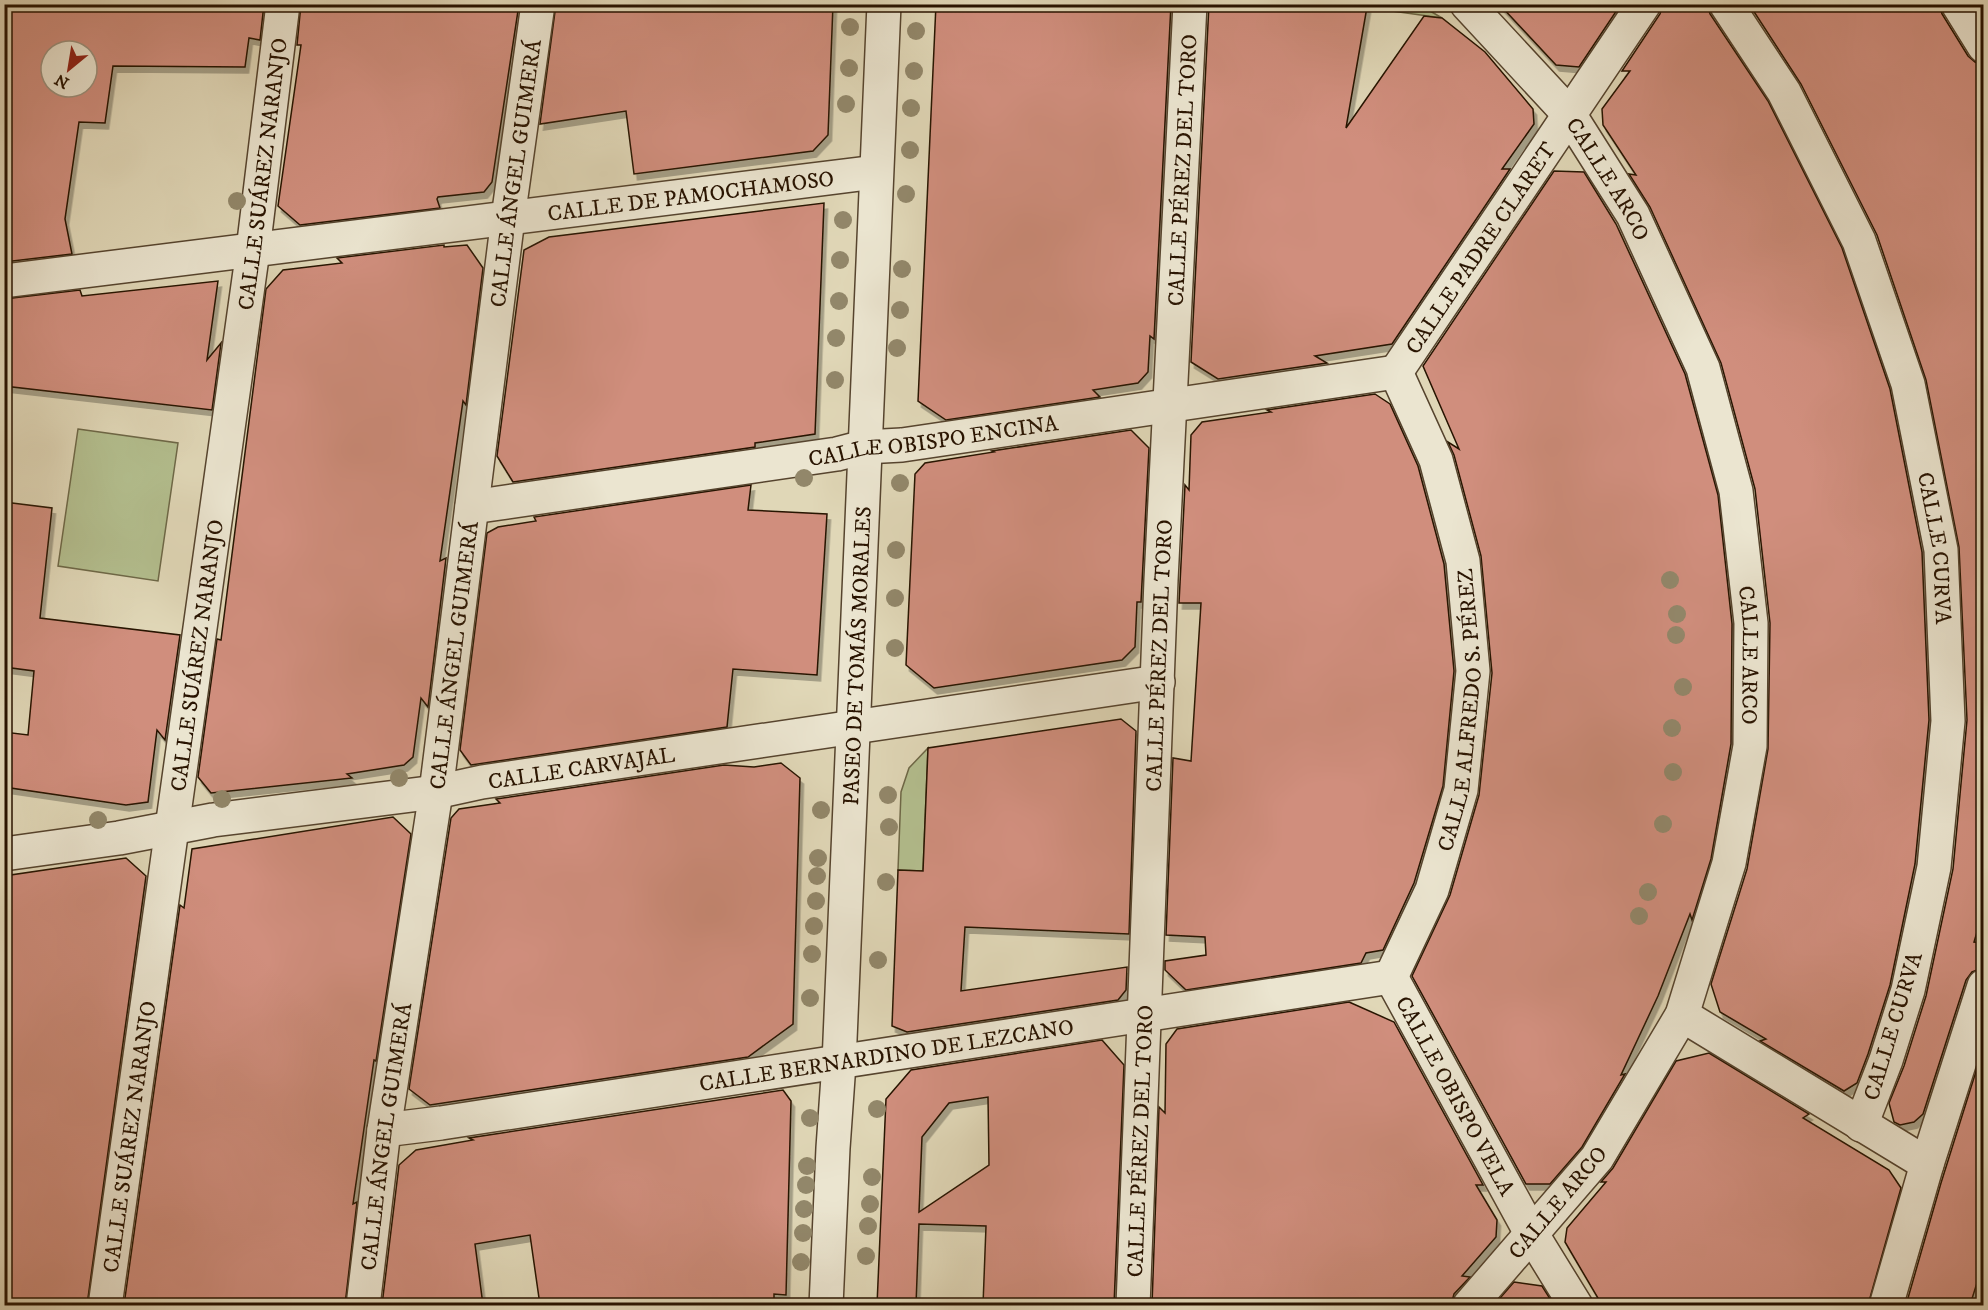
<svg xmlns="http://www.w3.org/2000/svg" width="1988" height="1310" font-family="'IM FELL DW Pica',serif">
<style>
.green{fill:#b3be8e;stroke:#6e6847;stroke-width:1.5}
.building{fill:#d08e7d;stroke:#281300;stroke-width:1.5;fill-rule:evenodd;filter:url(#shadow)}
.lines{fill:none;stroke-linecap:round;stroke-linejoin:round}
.street-casing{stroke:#56442e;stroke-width:36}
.street{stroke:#ebe5d0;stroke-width:33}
.tree{fill:#92876a}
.labels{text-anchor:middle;stroke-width:4.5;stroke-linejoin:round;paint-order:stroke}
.street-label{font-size:22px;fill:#281300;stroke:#ebe5d0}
</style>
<defs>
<filter id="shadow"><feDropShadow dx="3.5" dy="6" stdDeviation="0" flood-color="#0004"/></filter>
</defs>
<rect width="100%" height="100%" fill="#e0d7b7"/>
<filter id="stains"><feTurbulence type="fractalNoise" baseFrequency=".00333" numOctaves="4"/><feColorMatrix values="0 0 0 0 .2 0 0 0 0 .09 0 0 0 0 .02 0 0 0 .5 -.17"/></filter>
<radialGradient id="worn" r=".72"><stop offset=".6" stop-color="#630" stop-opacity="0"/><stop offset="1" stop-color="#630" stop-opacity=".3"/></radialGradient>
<!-- green -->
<g class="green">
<polygon points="1349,5 1420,5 1442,18"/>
<polygon points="78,429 178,443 158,581 58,566"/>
<polygon points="928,748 923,871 898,870 901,792 909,768"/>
</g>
<!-- building -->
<g class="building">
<path d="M4,4H264L260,40L249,38L245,67L113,66L105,123L79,122L65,219L72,254L4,262ZM51,51H87V87H51Z"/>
<polygon points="301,4 519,4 492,182 484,192 438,197 437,199 440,208 300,225 278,206 301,45 297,45"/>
<polygon points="556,4 833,4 828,135 813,151 634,174 626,111 540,124"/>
<polygon points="936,4 1171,4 1154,339 1150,336 1148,372 1138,383 1093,390 1100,397 946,420 918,401"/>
<polygon points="1209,4 1349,4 1367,7 1346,128 1424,16 1442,18 1485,52 1533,109 1534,124 1502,169 1510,169 1392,344 1315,356 1327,363 1218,379 1191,362"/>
<polygon points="1499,4 1621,4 1579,67 1556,65"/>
<polygon points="1663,4 1707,4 1710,14 1768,101 1842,248 1890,389 1922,552 1929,720 1915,864 1890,985 1868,1054 1857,1083 1844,1091 1760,1041 1766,1039 1720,1012 1711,984 1747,869 1768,749 1770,623 1755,489 1721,363 1650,207 1629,174 1636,175 1603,125 1602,109 1630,71 1622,71 1660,14"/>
<polygon points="1749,4 1939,4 1942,14 1968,56 1975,62 1983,65 1983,912 1974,942 1983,943 1983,968 1972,972 1966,980 1923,1114 1914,1122 1900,1125 1894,1122 1889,1103 1904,1066 1926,996 1953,869 1967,720 1959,547 1926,380 1877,235 1801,84"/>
<polygon points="1554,171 1584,172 1616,224 1685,374 1718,495 1732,624 1731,744 1711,859 1692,920 1690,914 1658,996 1621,1075 1625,1074 1582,1147 1550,1184 1526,1184 1412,976 1450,895 1479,795 1492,673 1481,556 1454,455 1448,442 1459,449 1423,366"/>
<polygon points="824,203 815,434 755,443 755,447 513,482 497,456 524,250 549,237"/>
<polygon points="444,245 444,247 467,245 483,268 466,405 463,401 440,561 446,558 428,707 421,698 413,757 404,765 347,774 352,778 211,793 198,777 217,639 221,640 266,289 283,270 342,263 337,258"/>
<polygon points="218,281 207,360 221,343 212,410 4,386 4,299 80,290 82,296"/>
<polygon points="1375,394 1390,404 1418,466 1444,564 1454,671 1443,786 1414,883 1383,950 1366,953 1361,963 1186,990 1165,970 1165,961 1206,955 1205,937 1166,935 1173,758 1191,761 1201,603 1179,603 1185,485 1189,490 1191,435 1202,422 1271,412 1267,410"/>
<polygon points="1131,430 1149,448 1141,602 1137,602 1135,647 1122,660 934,688 906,665 915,474 925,463 994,452 992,451"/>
<polygon points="751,485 748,510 827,514 817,675 733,669 727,727 471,765 460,750 487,533 498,527 536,521 534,517"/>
<polygon points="4,502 52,508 40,618 180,635 165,740 157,730 148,802 126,805 4,787 4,732 28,735 34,671 4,667"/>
<polygon points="1121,719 1136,731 1129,934 965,927 961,991 1127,967 1126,990 1118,1000 907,1032 892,1026 898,870 923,871 928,748"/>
<polygon points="781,763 800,778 793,1024 748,1057 430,1105 409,1089 451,818 459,809 500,803 496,799 724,765 754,767"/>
<polygon points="393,817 411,834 376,1061 374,1060 353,1204 357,1202 345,1305 124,1305 180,905 184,908 192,849"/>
<polygon points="126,858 146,876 87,1305 4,1305 4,876"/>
<polygon points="1349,1002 1394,1022 1483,1185 1476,1185 1497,1220 1496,1237 1462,1276 1470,1277 1454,1294 1451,1305 1152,1305 1159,1107 1165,1113 1166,1044 1177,1029"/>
<path d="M1102,1040L1124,1065L1114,1305H983L986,1226L919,1224L916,1305H877L886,1099L911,1070ZM988,1097L989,1165L919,1212L922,1137L949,1103Z"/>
<polygon points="1983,1049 1983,1064 1978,1069 1983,1069 1983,1264 1970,1305 1906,1305 1941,1183"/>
<polygon points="1709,1053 1809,1114 1803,1118 1889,1170 1901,1188 1868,1305 1602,1305 1565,1242 1567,1228 1606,1182 1601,1182 1613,1168 1676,1061"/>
<polygon points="783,1090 791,1101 786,1295 774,1294 774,1305 540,1305 530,1235 475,1244 483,1305 382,1305 399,1165 416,1150 473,1140 469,1138"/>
<polygon points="1514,1282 1542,1286 1554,1305 1494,1305"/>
</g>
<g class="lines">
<!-- street casing -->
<g class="street-casing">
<g id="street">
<path id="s1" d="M1467,4L1569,114L1633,215L1703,368L1736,491L1751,623L1750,746L1729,863L1682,1015L1597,1158L1469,1306"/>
<path id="s2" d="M1726,4L1784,92L1859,241L1908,384L1941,550L1948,721L1934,867L1908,990L1886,1060L1861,1125"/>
<polyline points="1958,4 1984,46"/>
<path id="s3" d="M4,281L876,172"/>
<path id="s4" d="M1396,372L1644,4"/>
<path id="s5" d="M472,507L837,454L864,447L902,445L1396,372"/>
<path id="s6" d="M4,854L119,838L213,820L436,792L482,782L1158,682"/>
<path id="s7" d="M1391,977L1432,890L1461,790L1473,671L1463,561L1436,460L1396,372"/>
<path id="s8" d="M1391,977L1531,1233L1576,1306"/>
<polyline points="1682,1015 1927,1164"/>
<path id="s9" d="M384,1130L441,1123L1391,977"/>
<path id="s10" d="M105,1306L253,250L283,4"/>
<path id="s11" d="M363,1306L384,1130L436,792L508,218L538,4"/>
<path id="s12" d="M826,1306L833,1148L839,1063L884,4"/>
<path id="s13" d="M1133,1306L1161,580L1190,4"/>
<polyline points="1886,1306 1927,1164 1984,986"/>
</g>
</g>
<!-- street -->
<use href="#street" class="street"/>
</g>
<!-- trees -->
<g class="tree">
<circle cx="850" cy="27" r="9"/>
<circle cx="916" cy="31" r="9"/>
<circle cx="849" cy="68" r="9"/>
<circle cx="914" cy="71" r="9"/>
<circle cx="846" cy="104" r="9"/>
<circle cx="911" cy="108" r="9"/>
<circle cx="910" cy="150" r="9"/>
<circle cx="906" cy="194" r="9"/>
<circle cx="237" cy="201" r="9"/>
<circle cx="843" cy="220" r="9"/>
<circle cx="840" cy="260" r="9"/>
<circle cx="902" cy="269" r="9"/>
<circle cx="839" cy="301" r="9"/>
<circle cx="900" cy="310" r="9"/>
<circle cx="836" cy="338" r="9"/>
<circle cx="897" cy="348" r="9"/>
<circle cx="835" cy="380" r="9"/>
<circle cx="804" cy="478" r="9"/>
<circle cx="900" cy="483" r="9"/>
<circle cx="896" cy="550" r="9"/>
<circle cx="1670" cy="580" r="9"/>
<circle cx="895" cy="598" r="9"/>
<circle cx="1677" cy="614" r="9"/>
<circle cx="1676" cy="635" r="9"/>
<circle cx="895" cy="648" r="9"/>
<circle cx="1683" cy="687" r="9"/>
<circle cx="1672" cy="728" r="9"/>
<circle cx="1673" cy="772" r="9"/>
<circle cx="399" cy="778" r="9"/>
<circle cx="888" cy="795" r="9"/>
<circle cx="222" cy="799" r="9"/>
<circle cx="821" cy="810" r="9"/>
<circle cx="98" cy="820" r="9"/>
<circle cx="1663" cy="824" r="9"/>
<circle cx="889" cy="827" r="9"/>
<circle cx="818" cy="858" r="9"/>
<circle cx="817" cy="876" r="9"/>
<circle cx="886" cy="882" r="9"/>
<circle cx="1648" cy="892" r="9"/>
<circle cx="816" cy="901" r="9"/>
<circle cx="1639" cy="916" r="9"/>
<circle cx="814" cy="926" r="9"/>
<circle cx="812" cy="954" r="9"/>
<circle cx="878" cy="960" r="9"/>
<circle cx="810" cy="998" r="9"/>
<circle cx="877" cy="1109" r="9"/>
<circle cx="810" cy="1118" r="9"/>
<circle cx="807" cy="1166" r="9"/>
<circle cx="872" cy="1177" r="9"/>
<circle cx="806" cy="1185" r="9"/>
<circle cx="870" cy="1204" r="9"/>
<circle cx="804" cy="1209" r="9"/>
<circle cx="868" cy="1226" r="9"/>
<circle cx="803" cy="1233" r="9"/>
<circle cx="866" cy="1256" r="9"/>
<circle cx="801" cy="1262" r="9"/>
</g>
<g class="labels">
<!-- street labels -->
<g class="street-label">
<text dy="8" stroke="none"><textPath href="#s13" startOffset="1137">CALLE PÉREZ DEL TORO</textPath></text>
<text dy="8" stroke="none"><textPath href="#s11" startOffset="1143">CALLE ÁNGEL GUIMERÁ</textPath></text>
<text dy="8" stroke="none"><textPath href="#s10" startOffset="1143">CALLE SUÁREZ NARANJO</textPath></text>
<text dy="8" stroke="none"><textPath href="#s1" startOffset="226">CALLE ARCO</textPath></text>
<text dy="8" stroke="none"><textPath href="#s3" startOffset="692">CALLE DE PAMOCHAMOSO</textPath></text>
<text dy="8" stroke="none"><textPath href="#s4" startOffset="150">CALLE PADRE CLARET</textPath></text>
<text dy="8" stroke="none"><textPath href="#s5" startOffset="466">CALLE OBISPO ENCINA</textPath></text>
<text dy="8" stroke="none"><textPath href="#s2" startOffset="590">CALLE CURVA</textPath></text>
<text dy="8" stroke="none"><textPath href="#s10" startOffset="657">CALLE SUÁREZ NARANJO</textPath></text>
<text dy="8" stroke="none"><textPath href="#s11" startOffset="657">CALLE ÁNGEL GUIMERÁ</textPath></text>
<text dy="8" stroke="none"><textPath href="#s12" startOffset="651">PASEO DE TOMÁS MORALES</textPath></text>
<text dy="8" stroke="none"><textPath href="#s13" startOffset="651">CALLE PÉREZ DEL TORO</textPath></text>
<text dy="8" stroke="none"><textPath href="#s1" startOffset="730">CALLE ARCO</textPath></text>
<text dy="8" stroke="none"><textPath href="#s7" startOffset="280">CALLE ALFREDO S. PÉREZ</textPath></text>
<text dy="8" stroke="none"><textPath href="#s6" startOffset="584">CALLE CARVAJAL</textPath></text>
<text transform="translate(1892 1026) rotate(-73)" y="8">CALLE CURVA</text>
<text dy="8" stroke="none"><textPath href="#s9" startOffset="508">CALLE BERNARDINO DE LEZCANO</textPath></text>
<text dy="8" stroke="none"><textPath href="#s8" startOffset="135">CALLE OBISPO VELA</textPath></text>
<text dy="8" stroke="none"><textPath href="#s10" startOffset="171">CALLE SUÁREZ NARANJO</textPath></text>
<text dy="8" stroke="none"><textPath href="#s11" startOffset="171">CALLE ÁNGEL GUIMERÁ</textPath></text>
<text dy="8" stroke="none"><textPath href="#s13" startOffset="165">CALLE PÉREZ DEL TORO</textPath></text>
<text transform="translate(1557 1202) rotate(-50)" y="8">CALLE ARCO</text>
</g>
</g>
<!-- margin -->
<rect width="1988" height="1310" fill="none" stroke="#e0d7b7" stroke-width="24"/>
<rect x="6" y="6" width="1976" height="1298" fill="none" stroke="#281300" stroke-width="3"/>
<rect x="12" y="12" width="1964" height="1286" fill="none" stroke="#281300" stroke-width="1.5"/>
<!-- north arrow -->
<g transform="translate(69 69) rotate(210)"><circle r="28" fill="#ebe5d0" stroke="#9d917d" stroke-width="1.5"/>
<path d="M0-4.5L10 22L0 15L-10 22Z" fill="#8f2418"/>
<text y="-9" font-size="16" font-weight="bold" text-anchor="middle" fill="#281300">N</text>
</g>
<rect width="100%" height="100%" filter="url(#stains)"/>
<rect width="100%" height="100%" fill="url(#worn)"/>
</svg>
